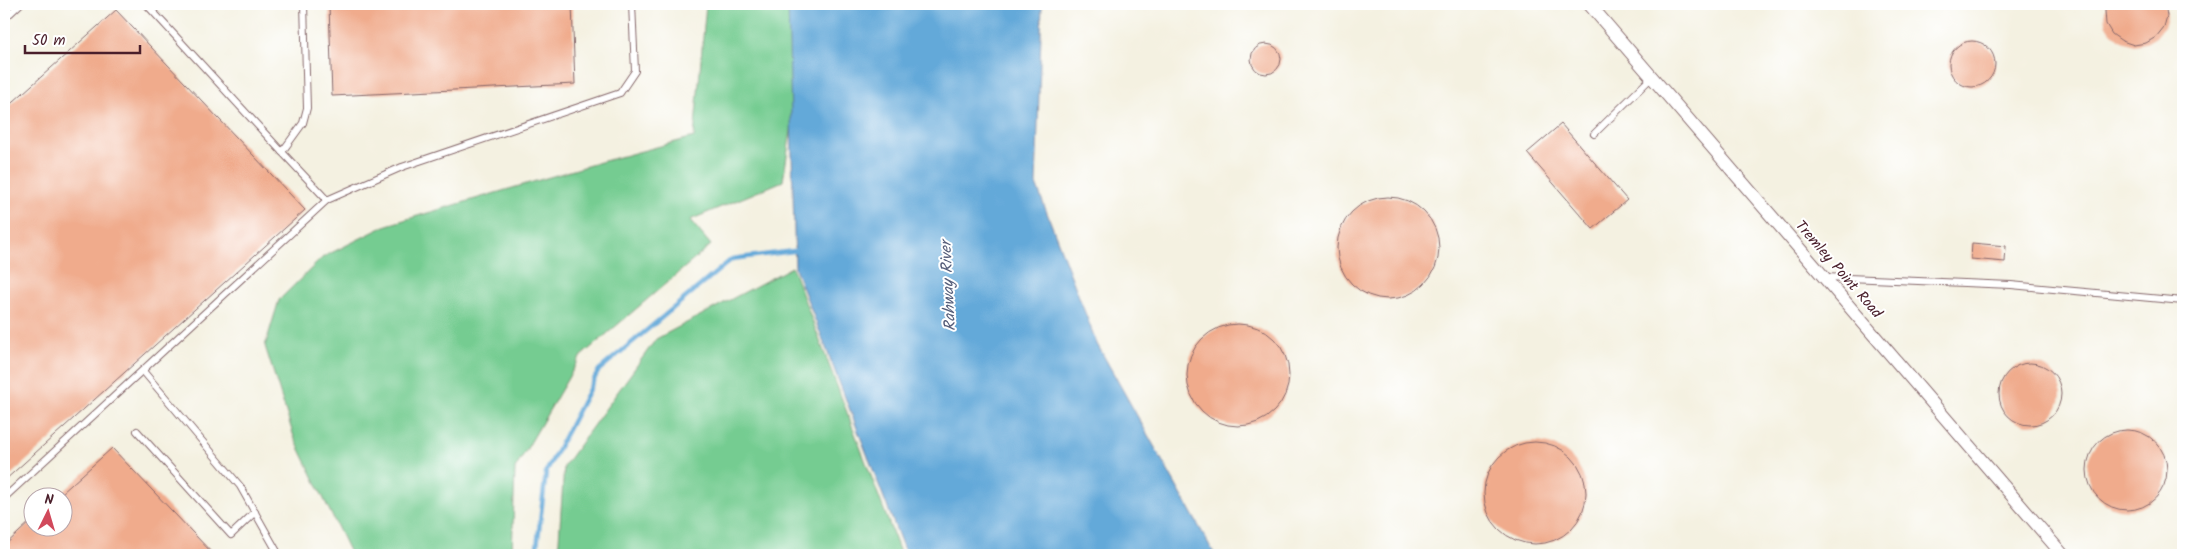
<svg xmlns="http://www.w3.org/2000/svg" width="2187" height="559" font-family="Kalam,sans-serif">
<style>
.green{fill:#75cc91;stroke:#60765e}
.water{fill:#63a9d9;stroke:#566482}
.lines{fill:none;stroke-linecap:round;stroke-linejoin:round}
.stream{stroke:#63a9d9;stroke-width:4.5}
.building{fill:#f0ab8c}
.lane-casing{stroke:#86686b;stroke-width:8}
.street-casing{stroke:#86686b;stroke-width:14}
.lane{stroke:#fff;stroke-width:6}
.street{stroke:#fff;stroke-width:12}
.labels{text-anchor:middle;stroke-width:4;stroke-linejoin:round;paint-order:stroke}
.street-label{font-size:15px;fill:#4a1f2b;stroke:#fff}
.water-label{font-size:16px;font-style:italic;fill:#555d79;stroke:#fff}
</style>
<rect width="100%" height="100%" fill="#fff"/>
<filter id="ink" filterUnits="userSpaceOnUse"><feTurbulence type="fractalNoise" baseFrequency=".02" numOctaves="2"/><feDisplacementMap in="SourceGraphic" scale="10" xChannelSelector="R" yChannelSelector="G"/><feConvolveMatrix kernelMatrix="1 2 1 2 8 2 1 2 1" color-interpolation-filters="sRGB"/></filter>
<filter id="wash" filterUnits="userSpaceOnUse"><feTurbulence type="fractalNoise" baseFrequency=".0096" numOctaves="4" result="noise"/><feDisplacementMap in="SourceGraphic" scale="20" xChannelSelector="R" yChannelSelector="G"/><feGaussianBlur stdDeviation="1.12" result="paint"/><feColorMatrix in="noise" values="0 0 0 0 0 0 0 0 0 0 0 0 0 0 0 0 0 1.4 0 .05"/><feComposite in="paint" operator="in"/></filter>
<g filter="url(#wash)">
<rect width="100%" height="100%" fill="#f4f1e1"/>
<!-- green -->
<g class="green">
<polygon points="706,4 802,4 799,81 783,181 690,220 711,245 581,356 515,469 512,555 351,555 294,437 265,346 279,300 323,257 387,225 597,163 694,137"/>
<polygon points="792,267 901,555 558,555 564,466 656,339"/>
</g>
<!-- water -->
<polygon class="water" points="788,4 1042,4 1036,184 1097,344 1215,555 906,555 795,268"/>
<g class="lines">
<!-- stream -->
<polyline class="stream" points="536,555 546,472 599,370 732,259 801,250"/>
</g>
<g id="blocks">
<!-- building -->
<g class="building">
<polygon points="329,4 572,4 575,84 332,96"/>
<polygon points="2107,4 2165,4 2167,16 2164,27 2156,37 2146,43 2134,45 2122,41 2112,34 2106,24 2105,11"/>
<polygon points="116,10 305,210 4,481 4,110"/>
<circle cx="1972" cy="64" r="23"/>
<circle cx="1266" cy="59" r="15"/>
<polygon points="1561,124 1627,200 1593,229 1527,153"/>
<circle cx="1388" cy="248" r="51"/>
<polygon points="1972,243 2006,246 2005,262 1971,259"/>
<circle cx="1238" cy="375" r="51"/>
<circle cx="2030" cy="394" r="31"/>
<circle cx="2127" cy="470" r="40"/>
<circle cx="1535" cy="493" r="51"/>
<polygon points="112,448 214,555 4,555 4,546 32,520 32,526 62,526 62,493"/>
</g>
</g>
</g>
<g filter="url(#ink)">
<use href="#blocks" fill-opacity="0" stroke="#86686b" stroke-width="1"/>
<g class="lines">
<!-- lane casing -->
<g class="lane-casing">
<g id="lane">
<polyline points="146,4 282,152 303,123 307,108 304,4"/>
<polyline points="4,19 20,4"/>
<polyline points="1594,134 1652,77"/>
<polyline points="282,152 327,200"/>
<polyline points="1825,277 2011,285 2183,301"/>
<polyline points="143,371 240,486 279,555"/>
<polyline points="137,431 231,535 255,512"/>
<polyline points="4,498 327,200 402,167 620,93 635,71 632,4"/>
</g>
</g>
<!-- street casing -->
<g class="street-casing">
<polyline id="street" points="1589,4 2063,555"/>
</g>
<!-- lane -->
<use href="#lane" class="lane"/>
<!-- street -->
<use href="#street" class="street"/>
</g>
</g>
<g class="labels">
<!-- street labels -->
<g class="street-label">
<text transform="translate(1839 269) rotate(49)" y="5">Tremley Point Road</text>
</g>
<!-- water labels -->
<g class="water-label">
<text transform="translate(947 286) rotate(-93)" y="6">Rahway River</text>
</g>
</g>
<!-- margin -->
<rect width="2187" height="559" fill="none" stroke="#fff" stroke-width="20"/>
<!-- north arrow -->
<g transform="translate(48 512) rotate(5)"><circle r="24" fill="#ffffff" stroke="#b7a5aa"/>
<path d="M0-4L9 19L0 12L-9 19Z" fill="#d1495b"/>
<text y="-8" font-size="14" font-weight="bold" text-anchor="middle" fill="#4a1f2b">N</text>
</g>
<!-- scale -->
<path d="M25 45v8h115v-8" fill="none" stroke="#4a1f2b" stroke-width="2.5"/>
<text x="32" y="45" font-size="15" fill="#4a1f2b" stroke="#ffffff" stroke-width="4" paint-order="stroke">50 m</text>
</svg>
